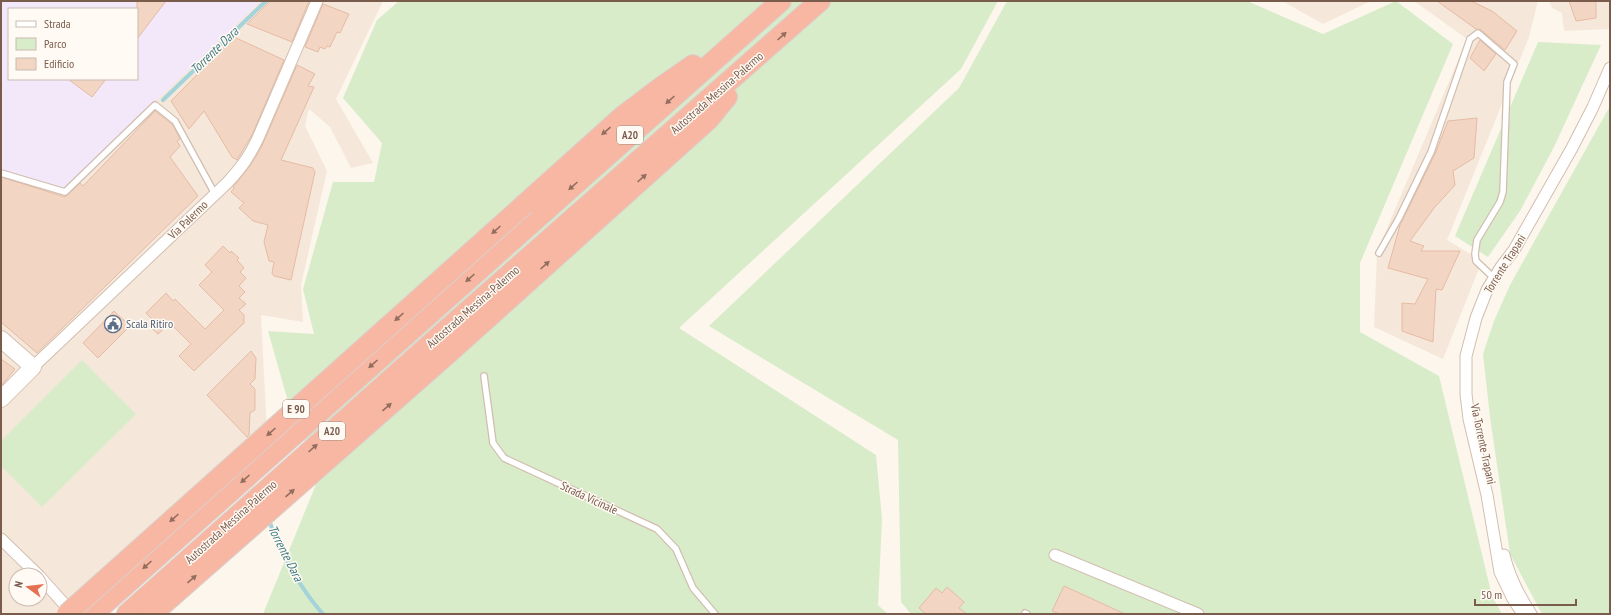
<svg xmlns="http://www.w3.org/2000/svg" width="1611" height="615" font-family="'PT Sans Narrow',sans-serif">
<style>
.residential{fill:#f5e8da;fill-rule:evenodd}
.education{fill:#f3e8fa;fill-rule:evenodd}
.green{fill:#d8ecc9}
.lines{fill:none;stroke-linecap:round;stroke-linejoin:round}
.stream{stroke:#a5d3da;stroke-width:4}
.building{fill:#f3d5c3;stroke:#e6bba3}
.lane-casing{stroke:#d1beb0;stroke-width:8}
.street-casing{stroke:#d1beb0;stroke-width:13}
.secondary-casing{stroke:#d6c0b0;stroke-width:18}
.highway-casing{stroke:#dad1cd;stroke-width:22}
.lane{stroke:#fff;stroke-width:5.5}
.street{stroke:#fff;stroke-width:11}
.secondary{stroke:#fff;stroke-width:16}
.highway{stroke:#f7b7a3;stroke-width:20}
.highway-bridge-casing{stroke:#dad1cd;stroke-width:22;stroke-linecap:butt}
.highway-bridge{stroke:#f7b7a3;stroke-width:20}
.oneway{fill:#936e5e}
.labels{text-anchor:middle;stroke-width:3;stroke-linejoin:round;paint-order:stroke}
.shield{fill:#fffaf3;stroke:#a28b7f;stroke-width:1}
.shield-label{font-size:11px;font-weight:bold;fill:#7a5c4d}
.street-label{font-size:12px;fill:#7a5c4d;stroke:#fffaf3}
.service-label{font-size:12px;fill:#4e5e75;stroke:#fffaf3;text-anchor:start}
.water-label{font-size:13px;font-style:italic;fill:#437c86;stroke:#fffaf3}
</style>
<rect width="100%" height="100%" fill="#fdf6ec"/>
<!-- residential -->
<g class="residential">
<path d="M1,1H383L336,99L373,163L351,168L330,127L309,109L305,126L327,171L301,285L303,322L261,315L267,433L60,614H1ZM9,9H137V79H9ZM16,575H40V599H16Z"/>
<polygon points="1282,1 1371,1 1323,24"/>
<polygon points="1414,1 1538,1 1529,37 1447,240 1482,261 1443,359 1374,327 1377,252 1467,39"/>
<polygon points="1549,1 1610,1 1609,29 1564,31 1562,13 1552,8"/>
</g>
<!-- education -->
<path class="education" d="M1,1H261L64,188L26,178L21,175L1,171ZM9,9H137V79H9Z"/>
<!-- green -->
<g class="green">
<polygon points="399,1 998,1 961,69 679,328 876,455 882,519 878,605 888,614 263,614 319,477 287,398 268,331 314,334 303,289 333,182 374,182 382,143 343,98 377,20"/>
<polygon points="1007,1 1247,1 1323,34 1396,1 1453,44 1360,263 1360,332 1439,376 1492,596 1502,614 911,614 901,602 898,440 709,326 959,88"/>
<polygon points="1538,42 1601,45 1554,147 1520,211 1488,257 1455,236"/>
<polygon points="1610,106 1610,614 1542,614 1510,554 1490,417 1483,354 1494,321 1510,285"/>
<polygon points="82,360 136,414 42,507 1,466 1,441"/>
</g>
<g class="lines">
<!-- stream -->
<g class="stream">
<polyline points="163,100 266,1"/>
<path d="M269,520C279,550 301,590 323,614"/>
</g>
</g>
<!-- building -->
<g class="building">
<polygon points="137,1 166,1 137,39"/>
<polygon points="270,1 309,1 292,42 247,24"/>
<polygon points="1437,1 1471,1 1492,11 1517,31 1505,50 1481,30 1476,29"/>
<polygon points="1569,1 1596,1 1596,18 1576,21"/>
<polygon points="323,4 349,14 340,33 337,32 330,47 327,46 325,49 320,47 318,52 305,47"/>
<polygon points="234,37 284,60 252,135 237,160 232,157 204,111 189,129 171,101"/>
<polygon points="1480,40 1496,54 1484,71 1470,58"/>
<polygon points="297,65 315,74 308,86 314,87 281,160 313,168 315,172 291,280 274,276 272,273 274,262 269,261 264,242 268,225 253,221 239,208 244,203 231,192 234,188 233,187 250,166 261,148"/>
<polygon points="68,79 106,79 92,97"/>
<polygon points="155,111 173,125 180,139 177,141 180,146 170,157 198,196 37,353 1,322 1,177 65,197 80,183 83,186"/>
<polygon points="1477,118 1474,158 1453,171 1455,185 1434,208 1410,241 1424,246 1421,251 1460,251 1442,290 1436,289 1433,342 1402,331 1402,303 1415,304 1428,279 1388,268 1400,225 1435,154 1448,121"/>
<polygon points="223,246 230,253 231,251 239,258 237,260 244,268 240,272 246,278 239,286 245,292 239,298 246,304 239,310 244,315 244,323 194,371 179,356 191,344 170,323 158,334 148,325 153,320 146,313 166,293 173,301 175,299 205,329 224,310 199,285 212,272 205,265"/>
<polygon points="114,311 130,326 98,358 83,343"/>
<polygon points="251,351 256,358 255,379 250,384 255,389 255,410 250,413 249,435 247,437 207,395"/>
<polygon points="1,359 15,369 1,386"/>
<polygon points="1064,586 1125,614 1060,614 1052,611"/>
<polygon points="947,587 964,602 959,608 967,614 926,614 919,608 936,588 942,593"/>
</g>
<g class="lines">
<!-- lane casing -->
<g class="lane-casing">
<g id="lane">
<polyline points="1,173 65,192 155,105 175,121 215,194"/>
<polyline points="1379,253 1399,218 1431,152 1470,39 1478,33 1514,64 1507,82 1503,192 1500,202 1477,240 1475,254 1476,261 1494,278"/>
<polyline points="484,376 493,443 504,458 657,529 676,549 693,588 715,614"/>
<polyline points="1025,613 1027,614"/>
</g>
</g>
<!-- street casing -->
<g class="street-casing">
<g id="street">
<path d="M33,367L227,183C241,168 249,157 258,138L317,1"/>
<polyline points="1,539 38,575"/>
<polyline points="1055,555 1198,614"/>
<path d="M1504,555C1509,576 1519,596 1531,614"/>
<polyline points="40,577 73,614"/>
<polyline points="1523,614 1513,599 1500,572 1487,495 1469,419 1466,394 1466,356 1476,318 1487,290 1501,267 1514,250 1572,148 1593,107 1610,68"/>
</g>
</g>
<!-- secondary casing -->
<g class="secondary-casing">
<polyline id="secondary" points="1,339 33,367 1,399"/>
</g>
<!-- highway casing -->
<g class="highway-casing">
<g id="highway">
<polyline points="525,204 623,116 660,88 693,65"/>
<polyline points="93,614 781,1"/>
<polyline points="127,614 438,337 820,1"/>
<polyline points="152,614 451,351 709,119 727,97"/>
</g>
</g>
<!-- lane -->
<use href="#lane" class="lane"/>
<!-- street -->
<use href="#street" class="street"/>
<!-- secondary -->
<use href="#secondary" class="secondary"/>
<!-- highway -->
<use href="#highway" class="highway"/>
<!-- highway-bridge casing -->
<g class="highway-bridge-casing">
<polyline id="highway-bridge" points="67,614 525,204"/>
</g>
<!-- highway-bridge -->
<use href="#highway-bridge" class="highway-bridge"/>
</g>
<!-- one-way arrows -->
<defs><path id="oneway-solid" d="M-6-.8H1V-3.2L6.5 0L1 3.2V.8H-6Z"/></defs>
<g class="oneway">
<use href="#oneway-solid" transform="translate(782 36) rotate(-42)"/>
<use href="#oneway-solid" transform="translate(670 100) rotate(138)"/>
<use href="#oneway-solid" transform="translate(606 131) rotate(139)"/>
<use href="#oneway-solid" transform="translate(642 178) rotate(-42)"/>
<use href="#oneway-solid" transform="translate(573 186) rotate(138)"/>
<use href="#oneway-solid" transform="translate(496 230) rotate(138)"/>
<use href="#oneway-solid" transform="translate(545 265) rotate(-42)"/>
<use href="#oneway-solid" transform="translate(470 278) rotate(138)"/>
<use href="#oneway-solid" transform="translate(399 317) rotate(138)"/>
<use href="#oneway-solid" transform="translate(373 364) rotate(138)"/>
<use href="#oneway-solid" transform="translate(387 407) rotate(-41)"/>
<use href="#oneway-solid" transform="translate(271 432) rotate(138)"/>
<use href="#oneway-solid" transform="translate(313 448) rotate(-42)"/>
<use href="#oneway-solid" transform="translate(245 479) rotate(138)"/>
<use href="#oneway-solid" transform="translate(290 493) rotate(-41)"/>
<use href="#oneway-solid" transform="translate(174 518) rotate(138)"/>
<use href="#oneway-solid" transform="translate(147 565) rotate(138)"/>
<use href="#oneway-solid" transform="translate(192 579) rotate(-41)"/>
</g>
<!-- icons -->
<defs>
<g id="civic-ring" transform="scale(0.9)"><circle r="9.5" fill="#fffaf3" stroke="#5c6f8a" stroke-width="1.5"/><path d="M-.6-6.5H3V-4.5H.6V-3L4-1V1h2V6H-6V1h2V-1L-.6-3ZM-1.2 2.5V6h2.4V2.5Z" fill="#5c6f8a"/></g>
</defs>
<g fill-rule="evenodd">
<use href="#civic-ring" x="113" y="324"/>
</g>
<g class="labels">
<!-- shield labels -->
<g class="shield">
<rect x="617" y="126" width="26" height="18" rx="3"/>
<rect x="283" y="400" width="26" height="18" rx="3"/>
<rect x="319" y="422" width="26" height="18" rx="3"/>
</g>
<g class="shield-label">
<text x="630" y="139">A20</text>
<text x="296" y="413">E 90</text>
<text x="332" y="435">A20</text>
</g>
<!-- street labels -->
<g class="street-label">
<text transform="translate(717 93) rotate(-41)" y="4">Autostrada Messina-Palermo</text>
<text transform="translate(188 220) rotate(-44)" y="4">Via Palermo</text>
<text transform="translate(1505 264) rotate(-58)" y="4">Torrente Trapani</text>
<text transform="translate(473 307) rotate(-41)" y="4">Autostrada Messina-Palermo</text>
<text transform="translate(1483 444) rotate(78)" y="4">Via Torrente Trapani</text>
<text transform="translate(589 498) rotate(25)" y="4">Strada Vicinale</text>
<text transform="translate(231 522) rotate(-42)" y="4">Autostrada Messina-Palermo</text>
</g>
<!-- service labels -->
<g class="service-label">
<text x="126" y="328">Scala Ritiro</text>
</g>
<!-- water labels -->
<g class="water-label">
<text transform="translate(214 50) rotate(-44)" y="5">Torrente Dara</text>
<text transform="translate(286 553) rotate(63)" y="5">Torrente Dara</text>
</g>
</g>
<!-- border -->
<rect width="1611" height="615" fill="none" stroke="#7a5c4d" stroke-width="4"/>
<!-- legend -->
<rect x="8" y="8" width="130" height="72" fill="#fffaf3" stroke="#cabbb1"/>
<rect x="16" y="21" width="20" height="6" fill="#ffffff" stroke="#cabbb1"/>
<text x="44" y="28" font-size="12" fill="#7a5c4d">Strada</text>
<rect x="16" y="38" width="20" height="12" fill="#d8ecc9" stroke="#cabbb1"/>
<text x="44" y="48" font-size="12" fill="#7a5c4d">Parco</text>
<rect x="16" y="58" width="20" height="12" fill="#f3d5c3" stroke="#cabbb1"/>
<text x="44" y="68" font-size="12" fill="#7a5c4d">Edificio</text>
<!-- north arrow -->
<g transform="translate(28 587) rotate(285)"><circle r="19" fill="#fffaf3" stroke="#cabbb1"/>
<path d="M0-3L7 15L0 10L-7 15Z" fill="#e76f51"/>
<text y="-6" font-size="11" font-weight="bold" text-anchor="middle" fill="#7a5c4d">N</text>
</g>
<!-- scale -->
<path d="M1475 599v6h101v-6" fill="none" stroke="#7a5c4d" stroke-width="2"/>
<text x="1481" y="599" font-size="12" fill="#7a5c4d" stroke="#fffaf3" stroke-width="3" paint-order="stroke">50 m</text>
</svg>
